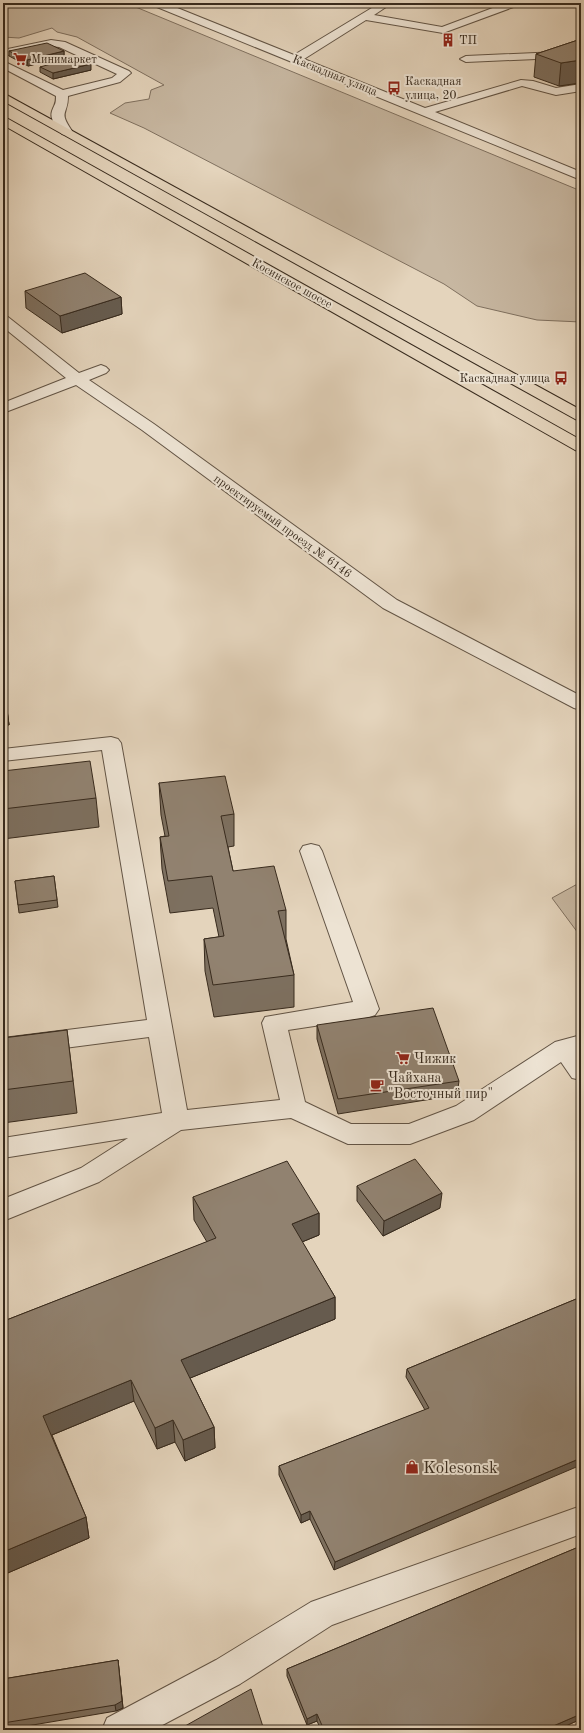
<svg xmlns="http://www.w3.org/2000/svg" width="584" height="1733" font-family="'Old Standard TT',serif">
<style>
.green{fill:#c7b7a1;stroke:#7f705f}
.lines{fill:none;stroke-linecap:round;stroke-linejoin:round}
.minor-casing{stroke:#625445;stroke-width:2}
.highway-casing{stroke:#372a1d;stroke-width:2}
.minor{fill:#ede3d3;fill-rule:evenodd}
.highway{fill:#e4d4bc;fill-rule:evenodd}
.wall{fill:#7d7060;stroke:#372a1d}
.shaded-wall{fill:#665b4e;stroke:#372a1d}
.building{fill:#918270;stroke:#372a1d}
.labels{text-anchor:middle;stroke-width:4;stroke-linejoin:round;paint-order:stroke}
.far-poi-label{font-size:12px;fill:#372a1d;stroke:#ede3d3;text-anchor:start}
.far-street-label{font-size:12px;fill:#372a1d;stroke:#ede3d3}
.poi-label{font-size:14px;fill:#372a1d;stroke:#ede3d3;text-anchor:start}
.near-poi-label{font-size:17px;fill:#372a1d;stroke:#ede3d3;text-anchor:start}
</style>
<rect width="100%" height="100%" fill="#e4d4bc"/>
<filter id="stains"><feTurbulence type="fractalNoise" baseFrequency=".005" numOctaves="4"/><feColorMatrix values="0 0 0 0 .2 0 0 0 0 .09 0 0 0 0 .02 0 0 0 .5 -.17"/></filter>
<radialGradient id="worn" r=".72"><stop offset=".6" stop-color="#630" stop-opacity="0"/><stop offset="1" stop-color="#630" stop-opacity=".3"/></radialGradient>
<!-- green -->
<g class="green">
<polygon points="7,3 126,3 581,191 581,322 537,320 477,306 444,284 144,128 110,113 125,103 149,99 151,90 164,85 77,37 57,32 52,28 19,38 3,37 3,5"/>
<polygon points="581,882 581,937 552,898"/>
</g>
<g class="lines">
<!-- minor casing -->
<g class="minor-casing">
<g id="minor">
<polygon points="151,3 165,3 294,55 380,3 392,3 374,15 442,27 506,3 520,3 519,5 443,33 366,20 304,59 425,108 521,80 533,81 556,88 581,84 581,91 556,95 522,86 435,112 581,172 581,180 152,5"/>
<path d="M51,40L65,42L129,71L131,73L120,82L68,96C68,116 58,110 72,131L66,135L62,134C57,127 49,119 52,111C55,103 56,105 56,96L3,68V61L63,90L112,78L117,74L59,47L51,46L3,56V50Z"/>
<polygon points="581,51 581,57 466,62 460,59 466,56"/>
<polygon points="3,316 8,317 79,373 101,365 106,367 109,370 106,373 89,380 154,424 397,600 581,696 581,710 574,708 383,608 142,430 76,385 3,413 3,403 66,378 3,327"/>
<polygon points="111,737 118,739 121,743 187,1110 280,1100 262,1023 265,1017 353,1002 300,851 303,846 311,844 319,846 322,851 379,1009 375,1015 367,1018 288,1030 305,1102 351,1124 409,1124 456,1106 555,1042 581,1035 581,1080 572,1078 561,1062 474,1120 410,1144 348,1144 291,1118 181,1130 99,1182 3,1221 3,1199 81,1168 128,1138 3,1158 3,1138 162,1113 149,1037 3,1056 3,1038 147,1020 102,750 3,761 3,749"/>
<polygon points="581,1506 581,1534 332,1625 240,1684 153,1730 102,1730 107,1718 216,1660 311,1602"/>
</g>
</g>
<!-- highway casing -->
<g class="highway-casing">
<g id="highway">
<polygon points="3,93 581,410 581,421 575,419 3,101"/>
<polygon points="3,116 581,440 581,452 575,450 3,125"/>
</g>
</g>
<!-- minor -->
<use href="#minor" class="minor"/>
<!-- highway -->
<use href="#highway" class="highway"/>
</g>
<!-- wall -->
<g class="wall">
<polygon points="581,39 581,94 579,93 580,83 559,86 534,77 536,54"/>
<polygon points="9,51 64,51 64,57 28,66 9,56"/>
<polygon points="40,67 91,70 53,79 40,72"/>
<polygon points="25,291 121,297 122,314 62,333 26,308"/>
<polygon points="3,678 9,725 3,726"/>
<polygon points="3,771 96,798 99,827 3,839"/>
<polygon points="159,783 234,814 234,846 228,847 233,871 286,910 286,939 294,975 294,1007 214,1017 205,971 204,939 219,937 213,908 170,913 162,869 160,837 165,836 161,815"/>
<polygon points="54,876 58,907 19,913 15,881"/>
<polygon points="317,1025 459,1081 457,1095 338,1114 317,1039"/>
<polygon points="67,1030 77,1113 3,1123 3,1038"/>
<polygon points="357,1186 440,1208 383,1236 357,1201"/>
<polygon points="193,1197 319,1213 319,1235 302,1242 335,1297 335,1319 190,1378 214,1427 215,1448 185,1461 175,1442 157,1449 134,1401 52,1435 86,1517 89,1538 3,1575 3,1318 4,1321 207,1242 194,1220"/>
<polygon points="581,1297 334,1570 310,1519 301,1523 279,1475 279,1466 425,1410 406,1377 407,1369"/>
<polygon points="581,1546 581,1719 557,1730 321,1730 317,1721 307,1725 287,1676 287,1669"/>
<polygon points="118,1660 123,1708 116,1711 3,1730 3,1679"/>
</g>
<!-- shaded-wall -->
<g class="shaded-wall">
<polygon points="64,51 64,57 28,66 27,60"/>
<polygon points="581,60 581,70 580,83 559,86 561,63"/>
<polygon points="91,64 91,70 53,79 53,73"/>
<polygon points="121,297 122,314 62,333 60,316"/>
<polygon points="3,678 9,725 5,697"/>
<polygon points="442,1193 440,1208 383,1236 384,1221"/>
<polygon points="319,1213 319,1235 292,1246 292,1224"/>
<polygon points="335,1297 335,1319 183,1381 181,1360"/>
<polygon points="131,1380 134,1401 47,1437 43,1416"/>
<polygon points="173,1420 175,1442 157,1449 155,1428"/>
<polygon points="214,1427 215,1448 185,1461 183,1440"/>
<polygon points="581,1458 581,1465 334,1570 335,1562"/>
<polygon points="310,1511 310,1519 301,1523 301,1515"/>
<polygon points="86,1517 89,1538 3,1575 3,1552"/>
<polygon points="118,1660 123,1708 116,1711 115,1705"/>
<polygon points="317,1714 317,1721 307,1725 307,1719"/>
<polygon points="581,1714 581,1719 557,1730 544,1730"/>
</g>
<!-- building -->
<g class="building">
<polygon points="581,39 581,60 561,63 536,54"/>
<polygon points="47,43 64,51 27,60 9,51"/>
<polygon points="76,57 91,64 53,73 40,67"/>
<polygon points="85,273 121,297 60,316 25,291"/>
<polygon points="3,679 5,697 3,697"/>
<polygon points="90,761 96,798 3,809 3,771"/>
<polygon points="225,776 234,814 221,816 233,871 274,866 286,910 278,911 294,975 213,985 204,939 224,936 212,876 168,881 160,837 169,836 159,783"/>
<polygon points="54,876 57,900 18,905 15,881"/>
<polygon points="433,1008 459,1081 338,1099 317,1025"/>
<polygon points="67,1030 73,1081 3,1090 3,1038"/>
<polygon points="415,1159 442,1193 384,1221 357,1186"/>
<polygon points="287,1161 319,1213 292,1224 335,1297 181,1360 214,1427 183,1440 173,1420 155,1428 131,1380 43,1416 86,1517 3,1552 3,1318 4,1321 216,1238 193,1197"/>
<polygon points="581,1297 581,1458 335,1562 310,1511 301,1515 279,1466 429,1408 407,1369"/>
<polygon points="581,1546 581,1714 544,1730 324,1730 317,1714 307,1719 287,1669"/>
<polygon points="118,1660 122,1701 115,1705 3,1723 3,1679"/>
<polygon points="251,1689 264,1730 178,1730"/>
</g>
<!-- icons -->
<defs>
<g id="building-bare" transform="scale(1.08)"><path d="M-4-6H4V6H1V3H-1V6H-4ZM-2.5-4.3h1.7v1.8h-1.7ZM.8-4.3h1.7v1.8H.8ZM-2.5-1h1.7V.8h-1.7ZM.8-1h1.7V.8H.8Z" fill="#8f2418" stroke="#ede3d3" stroke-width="2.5" paint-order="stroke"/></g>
<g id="supermarket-bare" transform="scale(1.08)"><path d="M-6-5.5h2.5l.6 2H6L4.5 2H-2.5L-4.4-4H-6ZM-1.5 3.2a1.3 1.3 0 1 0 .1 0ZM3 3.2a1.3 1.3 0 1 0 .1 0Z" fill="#8f2418" stroke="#ede3d3" stroke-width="2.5" paint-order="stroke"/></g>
<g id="bus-bare" transform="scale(1.08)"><path d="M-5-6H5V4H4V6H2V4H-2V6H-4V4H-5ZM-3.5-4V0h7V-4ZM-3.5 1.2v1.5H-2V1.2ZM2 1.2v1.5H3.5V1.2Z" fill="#8f2418" stroke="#ede3d3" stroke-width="2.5" paint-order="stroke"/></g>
<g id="cafe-bare" transform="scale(1.08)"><path d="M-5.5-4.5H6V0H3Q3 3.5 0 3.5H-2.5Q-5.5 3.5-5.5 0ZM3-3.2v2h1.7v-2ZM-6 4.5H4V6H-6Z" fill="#8f2418" stroke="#ede3d3" stroke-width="2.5" paint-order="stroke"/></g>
<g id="shop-bare" transform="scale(1.08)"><path d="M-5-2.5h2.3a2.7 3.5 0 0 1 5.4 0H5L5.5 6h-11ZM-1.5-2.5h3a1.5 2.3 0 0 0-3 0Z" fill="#8f2418" stroke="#ede3d3" stroke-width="2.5" paint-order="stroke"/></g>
</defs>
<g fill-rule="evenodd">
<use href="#building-bare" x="448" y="40"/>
<use href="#supermarket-bare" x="20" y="59"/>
<use href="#bus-bare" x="394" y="88"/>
<use href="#bus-bare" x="561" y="378"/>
<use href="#supermarket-bare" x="403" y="1058"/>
<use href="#cafe-bare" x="377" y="1085"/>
<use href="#shop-bare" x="412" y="1467"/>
</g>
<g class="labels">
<!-- far-poi labels -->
<g class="far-poi-label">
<text x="459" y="44">ТП</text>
<text x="31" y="63">Минимаркет</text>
<text x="405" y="85">Каскадная<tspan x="405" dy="14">улица, 20</tspan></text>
<text x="550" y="382" text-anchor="end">Каскадная улица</text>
</g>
<!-- far-street labels -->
<g class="far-street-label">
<text transform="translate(335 75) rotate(22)" y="4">Каскадная улица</text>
<text transform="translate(292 283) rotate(29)" y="4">Косинское шоссе</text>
<text transform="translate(283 526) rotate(36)" y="4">проектируемый проезд № 6146</text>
</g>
<!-- poi labels -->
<g class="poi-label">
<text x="414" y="1063">Чижик</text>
<text x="388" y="1082">Чайхана<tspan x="388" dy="16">"Восточный пир"</tspan></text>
</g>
<!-- near-poi labels -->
<g class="near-poi-label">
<text x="423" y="1473">Kolesonsk</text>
</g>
</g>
<!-- margin -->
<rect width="584" height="1733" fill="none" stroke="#e4d4bc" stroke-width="16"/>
<rect x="4" y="4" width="576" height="1725" fill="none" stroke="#372a1d" stroke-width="2"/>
<rect x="8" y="8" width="568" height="1717" fill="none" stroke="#372a1d"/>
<rect width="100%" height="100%" filter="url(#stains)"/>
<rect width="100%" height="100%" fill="url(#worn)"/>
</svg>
